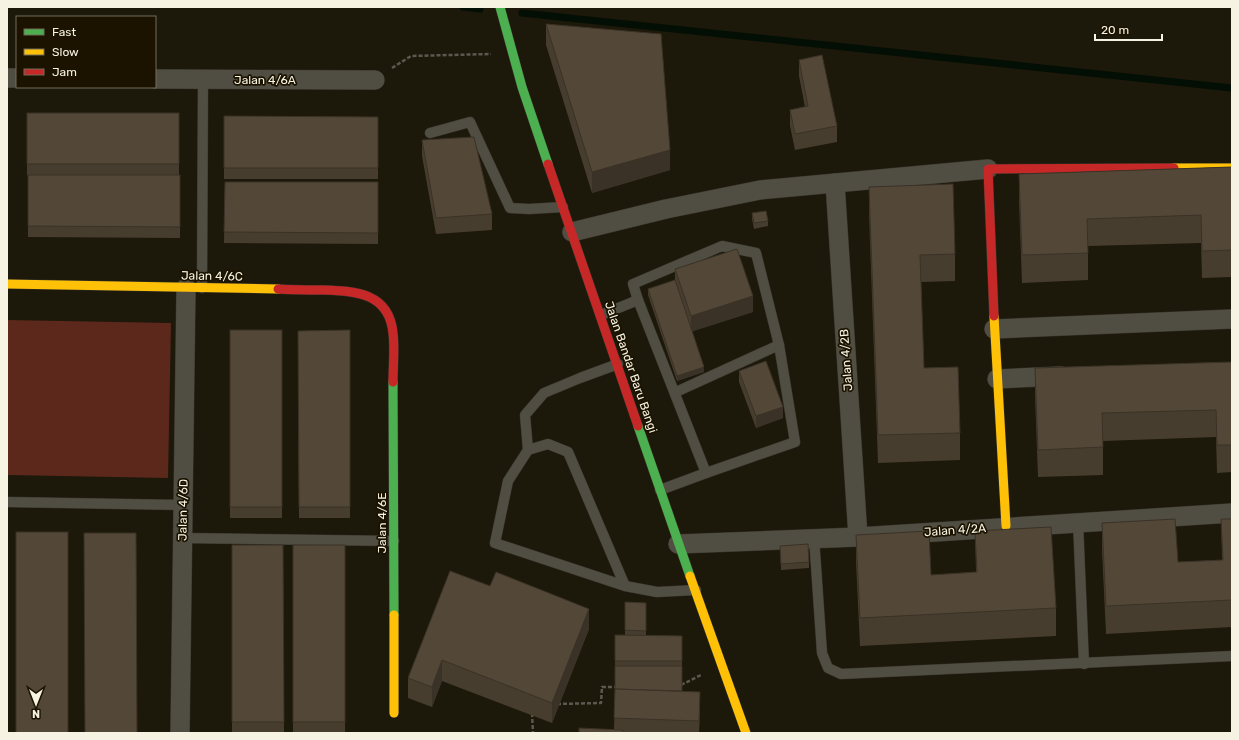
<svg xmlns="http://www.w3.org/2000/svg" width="1239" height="740" font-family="Rubik,sans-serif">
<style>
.green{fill:#5c281b}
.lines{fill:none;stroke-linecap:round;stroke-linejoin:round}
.stream{stroke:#030e04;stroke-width:7}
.lane-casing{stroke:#37332a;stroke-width:11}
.street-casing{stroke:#37332a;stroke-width:20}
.fast-casing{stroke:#37332a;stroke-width:10}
.slow-casing{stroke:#37332a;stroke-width:10}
.jam-casing{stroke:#37332a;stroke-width:10}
.path{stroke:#5b584f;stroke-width:2.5;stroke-dasharray:4 2;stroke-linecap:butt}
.lane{stroke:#504d42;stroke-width:10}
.street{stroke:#504d42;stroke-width:19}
.fast{stroke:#4caf50;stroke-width:9}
.slow{stroke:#ffc107;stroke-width:9}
.jam{stroke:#c62828;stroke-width:9}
.wall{fill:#473d2f}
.shaded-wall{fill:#3a3226}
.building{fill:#534737;stroke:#3a3226}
.labels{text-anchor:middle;stroke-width:3.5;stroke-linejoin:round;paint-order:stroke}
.street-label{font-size:12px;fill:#f7f3e2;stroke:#1b1300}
</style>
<rect width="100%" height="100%" fill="#1c180a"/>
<!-- green -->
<polygon class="green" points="7,320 171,323 168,478 7,475"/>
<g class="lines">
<!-- stream -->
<g class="stream">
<polyline points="463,7 480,9"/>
<polyline points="522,13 1232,88"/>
</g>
<!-- lane casing -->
<g class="lane-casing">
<g id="lane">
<polyline points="430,133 470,122 510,208 529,209 563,207"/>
<polyline points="202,288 203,80"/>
<polyline points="638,300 633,284 722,246 756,253 779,345 676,392"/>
<polyline points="601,315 638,300 706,473 660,490"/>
<polyline points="528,450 525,415 544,393 580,378 618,364"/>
<polyline points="706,473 795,442 779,345"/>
<polyline points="7,502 183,505"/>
<polyline points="1078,522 1084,664"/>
<polyline points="814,537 822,653 828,668 841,674 1232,656"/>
<polyline points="182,538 394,541"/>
<polyline points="625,586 568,452 548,444 528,450 508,481 495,543 625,586 657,592 696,590"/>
</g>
</g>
<!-- street casing -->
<g class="street-casing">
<g id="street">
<polyline points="7,78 17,78"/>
<polyline points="155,79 375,80"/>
<polyline points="835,183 858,537"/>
<polyline points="572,232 666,209 760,190 988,169"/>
<polyline points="994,329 1232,319"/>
<polyline points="997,379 1061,376"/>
<polyline points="678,544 858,537 1232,513"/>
<polyline points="180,733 186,288"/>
</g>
</g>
<!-- fast casing -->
<g class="fast-casing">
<g id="fast">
<polyline points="500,7 522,87 548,164"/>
<polyline points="393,382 394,615"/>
<polyline points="638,426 690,576"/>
</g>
</g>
<!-- slow casing -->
<g class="slow-casing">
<g id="slow">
<polyline points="1174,168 1232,168"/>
<polyline points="7,284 278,289"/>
<polyline points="994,316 1006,526"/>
<polyline points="690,576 746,733"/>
<polyline points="394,615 394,713"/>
</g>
</g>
<!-- jam casing -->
<g class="jam-casing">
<g id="jam">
<polyline points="548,164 638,426"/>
<path d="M278,289C294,290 309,290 324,290C356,291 389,293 393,333C395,349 393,366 393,382"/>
<polyline points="994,316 988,169 1174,168"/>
</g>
</g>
<!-- path -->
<g class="path">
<polyline points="392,68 411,56 491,54"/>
<polyline points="681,685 701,675"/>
<polyline points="557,704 601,703 602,687 618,687"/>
<polyline points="532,713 533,733"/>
</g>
<!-- lane -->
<use href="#lane" class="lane"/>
<!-- street -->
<use href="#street" class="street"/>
<!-- fast -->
<use href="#fast" class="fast"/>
<!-- slow -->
<use href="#slow" class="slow"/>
<!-- jam -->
<use href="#jam" class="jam"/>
</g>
<!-- wall -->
<g class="wall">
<polygon points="546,24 670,170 592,193 546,45"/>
<polygon points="799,60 837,126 837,142 795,150 790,126 790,110 805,107 799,76"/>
<rect x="27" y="113" width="152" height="62"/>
<polygon points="224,116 378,117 378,179 224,179"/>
<polygon points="422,140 492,214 492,230 436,234 422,156"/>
<polygon points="1232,167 1232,277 1202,278 1201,243 1088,246 1088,280 1022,283 1019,201 1019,174"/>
<polygon points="28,175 180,175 180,238 28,237"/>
<polygon points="225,182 378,182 378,244 224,243"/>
<polygon points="869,187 955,254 955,281 921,282 924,368 960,433 960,460 878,463 869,215"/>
<polygon points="752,213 768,221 768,226 754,229 752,219"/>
<polygon points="675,269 753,312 692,331 704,372 677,381 648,295 648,289 675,280"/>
<rect x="230" y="330" width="52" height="188"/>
<polygon points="350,330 350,518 299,518 298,331"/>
<polygon points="1232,362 1232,472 1217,473 1216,437 1103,441 1103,475 1038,477 1035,396 1035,368"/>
<polygon points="739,371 783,418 756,428 739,382"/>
<polygon points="1221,519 1232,519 1232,627 1106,634 1102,550 1102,523 1178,562 1222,560"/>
<polygon points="975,531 1056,608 1056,636 860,646 856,562 856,535 931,575 976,572"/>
<polygon points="232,545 283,545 284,733 232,733"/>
<rect x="293" y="545" width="52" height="188"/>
<polygon points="780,546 809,562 809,568 781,570"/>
<polygon points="450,571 589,629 552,723 442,681 432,707 408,698 408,678"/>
<polygon points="625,602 646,603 646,635 682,636 682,691 700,708 699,733 579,733 614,729 615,689 615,635 625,635"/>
</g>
<!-- shaded-wall -->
<g class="shaded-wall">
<polygon points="670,150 670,170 592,193 592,172"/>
<polygon points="753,296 753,312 691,332 691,316"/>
<polygon points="704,367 704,372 677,381 677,376"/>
<polygon points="783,407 783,418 756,428 756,416"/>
<polygon points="589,609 589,629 552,723 552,703"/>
<polygon points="442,660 442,681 432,707 432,687"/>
<polygon points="700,692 700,708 699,733 699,721"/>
</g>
<!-- building -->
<g class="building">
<polygon points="546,24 661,34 670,150 592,172"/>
<polygon points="822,55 837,126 795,134 790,110 808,106 799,60"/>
<rect x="27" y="113" width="152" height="51"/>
<polygon points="224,116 378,117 378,168 224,168"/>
<polygon points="474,137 492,214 436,218 422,140"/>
<polygon points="1232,167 1232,250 1202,251 1201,215 1087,219 1088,253 1022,255 1019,174"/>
<polygon points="28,175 180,175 180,227 28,226"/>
<polygon points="225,182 378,182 378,233 224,232"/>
<polygon points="953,184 955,254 920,255 924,368 958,367 960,433 878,435 869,187"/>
<polygon points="766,211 768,221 754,223 752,213"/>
<polygon points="737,249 753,296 691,316 675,269"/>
<polygon points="675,280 704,367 677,376 648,289"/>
<rect x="230" y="330" width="52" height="177"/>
<polygon points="350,330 350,507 299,507 298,331"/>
<polygon points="766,361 783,407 756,416 739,371"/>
<polygon points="1232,362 1232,445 1217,445 1216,410 1102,413 1103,447 1038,450 1035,368"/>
<polygon points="1175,519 1178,562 1223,560 1221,519 1232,519 1232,600 1106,606 1102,523"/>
<polygon points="1051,527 1056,608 860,618 856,535 929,531 931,575 977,572 975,531"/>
<rect x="16" y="532" width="52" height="201"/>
<polygon points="84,533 136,533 137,733 85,733"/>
<polygon points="808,544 809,562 781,564 780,546"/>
<polygon points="232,545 283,545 284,722 232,722"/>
<rect x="293" y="545" width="52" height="177"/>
<polygon points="450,571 490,586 496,572 589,609 552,703 442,660 432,687 408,678"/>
<polygon points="625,602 646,603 646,631 625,630"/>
<polygon points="615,635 682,636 682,661 615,661"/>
<polygon points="615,666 682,666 682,691 615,689"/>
<polygon points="615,689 700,692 699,721 614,718"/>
<polygon points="579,728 623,730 623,733 579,733"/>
</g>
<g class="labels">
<!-- street labels -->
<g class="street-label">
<text x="265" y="84">Jalan 4/6A</text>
<text transform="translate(212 276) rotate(1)" y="4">Jalan 4/6C</text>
<text transform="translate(846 360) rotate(-94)" y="4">Jalan 4/2B</text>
<text transform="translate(631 367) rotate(71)" y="4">Jalan Bandar Baru Bangi</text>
<text transform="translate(183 510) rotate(-89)" y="4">Jalan 4/6D</text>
<text transform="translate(382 523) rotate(-90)" y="4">Jalan 4/6E</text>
<text transform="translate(955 530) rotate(-4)" y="4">Jalan 4/2A</text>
</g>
</g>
<!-- border -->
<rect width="1239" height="740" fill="none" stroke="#f7f3e2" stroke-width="16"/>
<!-- legend -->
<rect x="16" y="16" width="140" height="72" fill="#1b1300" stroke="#736d5a"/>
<rect x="24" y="29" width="20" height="6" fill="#4caf50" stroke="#736d5a"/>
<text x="52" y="36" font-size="12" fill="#f7f3e2">Fast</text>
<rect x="24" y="49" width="20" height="6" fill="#ffc107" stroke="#736d5a"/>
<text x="52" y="56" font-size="12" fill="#f7f3e2">Slow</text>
<rect x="24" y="69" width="20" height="6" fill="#c62828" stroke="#736d5a"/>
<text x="52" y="76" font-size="12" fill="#f7f3e2">Jam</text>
<!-- north arrow -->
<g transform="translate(36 704) rotate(180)" stroke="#1b1300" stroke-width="3" paint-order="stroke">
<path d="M0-3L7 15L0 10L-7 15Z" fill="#f7f3e2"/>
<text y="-6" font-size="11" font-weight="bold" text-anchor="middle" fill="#f7f3e2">N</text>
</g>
<!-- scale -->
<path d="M1095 34v6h67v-6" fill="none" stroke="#f7f3e2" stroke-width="2"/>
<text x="1101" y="34" font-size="12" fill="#f7f3e2" stroke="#1b1300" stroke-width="3" paint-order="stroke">20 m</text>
</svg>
